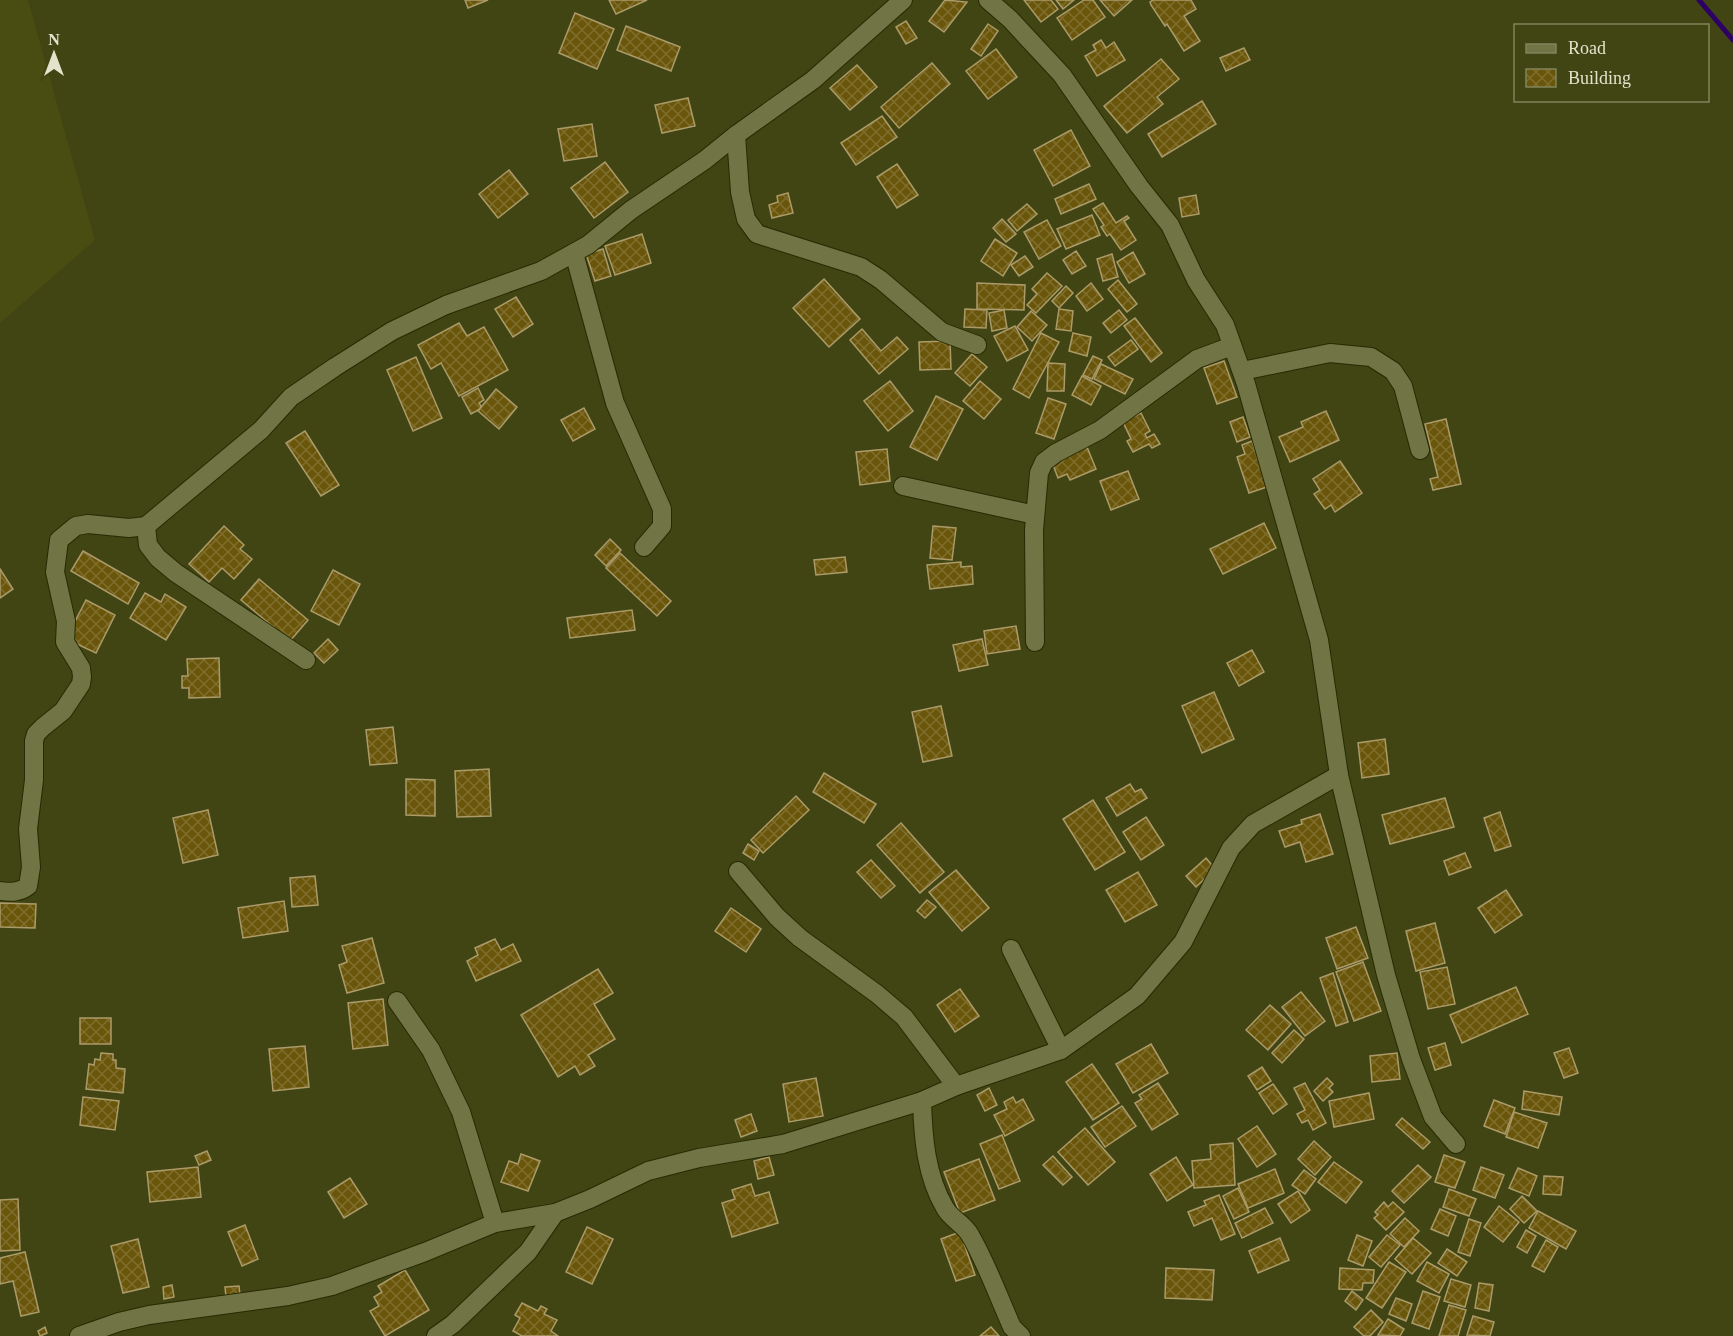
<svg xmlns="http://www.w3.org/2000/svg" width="1733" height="1336" font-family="'Times New Roman',serif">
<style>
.built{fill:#4a4d11}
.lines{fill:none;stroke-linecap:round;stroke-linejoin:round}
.stream{stroke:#2c0064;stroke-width:5}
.building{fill:url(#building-cross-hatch);stroke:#ab9b69;stroke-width:1.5}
.minor-casing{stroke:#282a04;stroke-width:20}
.minor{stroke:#717444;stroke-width:18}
</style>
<defs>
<pattern id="building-cross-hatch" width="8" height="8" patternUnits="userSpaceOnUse" patternTransform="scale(1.5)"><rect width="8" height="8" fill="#6a560b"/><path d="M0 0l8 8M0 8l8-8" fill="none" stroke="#7f6e2d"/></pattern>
</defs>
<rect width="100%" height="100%" fill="#414413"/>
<!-- built -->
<polygon class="built" points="0,0 28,0 95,240 0,323"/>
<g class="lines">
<!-- stream -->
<polyline class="stream" points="1699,0 1733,40"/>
</g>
<!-- building -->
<g class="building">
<polygon points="465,0 488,0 468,8"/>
<polygon points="609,0 647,0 616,14"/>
<polygon points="945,0 967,2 944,32 929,21"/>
<polygon points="1024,0 1051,0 1058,9 1041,22"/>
<polygon points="1056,0 1074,0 1063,9"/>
<polygon points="1084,0 1093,0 1105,17 1072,40 1057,18"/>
<polygon points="1100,0 1132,0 1114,16"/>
<polygon points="1153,0 1191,0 1196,9 1184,16 1200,41 1184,51 1167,24 1165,26 1151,5 1150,2"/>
<polygon points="575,13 614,29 597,69 559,53"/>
<polygon points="906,21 917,38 906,44 896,27"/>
<polygon points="988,24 998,31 981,56 971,49"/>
<polygon points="626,26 680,47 671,71 617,50"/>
<polygon points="1101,40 1106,48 1114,42 1125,60 1097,76 1085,56 1096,50 1093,45"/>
<polygon points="1244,48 1250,60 1226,71 1220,58"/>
<polygon points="996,49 1017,77 988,99 966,71"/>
<polygon points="1161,59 1179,79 1157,97 1163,104 1127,133 1104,106"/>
<polygon points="932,63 950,84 899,128 881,107"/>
<polygon points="857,65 877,87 850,110 830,88"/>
<polygon points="688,98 695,126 662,133 655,105"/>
<polygon points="1202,101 1216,124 1162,157 1148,134"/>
<polygon points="882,116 897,137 856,165 841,143"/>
<polygon points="592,124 597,156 564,161 558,129"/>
<polygon points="1071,130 1090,166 1053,186 1034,150"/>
<polygon points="605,162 628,192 594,218 571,188"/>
<polygon points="897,164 918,195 897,208 877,177"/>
<polygon points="509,170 528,194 498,218 479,194"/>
<polygon points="1089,184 1096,199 1061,214 1055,199"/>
<polygon points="788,193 793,213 772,218 769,205 778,202 777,196"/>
<polygon points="1196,195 1199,214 1182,217 1179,198"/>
<polygon points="1103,203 1116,223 1127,216 1129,218 1124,221 1136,240 1121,250 1110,234 1107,236 1101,227 1104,225 1093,209"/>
<polygon points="1027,204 1037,214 1017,231 1008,220"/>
<polygon points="1092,215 1100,235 1066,249 1057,229"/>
<polygon points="1002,219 1016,234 1006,242 993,228"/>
<polygon points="1047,220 1061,246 1039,259 1024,232"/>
<polygon points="642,234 651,263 615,275 605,246"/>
<polygon points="995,239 1017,253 1003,276 981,261"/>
<polygon points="603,249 611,276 595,281 586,254"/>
<polygon points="1076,251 1086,266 1072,274 1063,260"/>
<polygon points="1133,252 1145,274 1129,283 1117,262"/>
<polygon points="1112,254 1118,277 1103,281 1097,259"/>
<polygon points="1025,256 1033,267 1019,276 1011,265"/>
<polygon points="1047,273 1062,286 1036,313 1027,305 1037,294 1032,289"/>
<polygon points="824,279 860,319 829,347 793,308"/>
<polygon points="1118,280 1137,304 1127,312 1108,289"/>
<polygon points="977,283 1025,285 1024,310 977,309"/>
<polygon points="1091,283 1103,299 1087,311 1076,296"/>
<polygon points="1066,286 1073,293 1059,308 1052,301"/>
<polygon points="516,297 533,324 513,337 495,309"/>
<polygon points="965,309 987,310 986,328 964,327"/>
<polygon points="1059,309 1073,311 1071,331 1056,329"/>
<polygon points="1004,310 1007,328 992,331 989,313"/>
<polygon points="1119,310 1127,320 1111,333 1103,323"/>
<polygon points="1031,311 1047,325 1032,341 1017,327"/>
<polygon points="1135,318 1162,353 1151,362 1124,326"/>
<polygon points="459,323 467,336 484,327 508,370 459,396 441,363 431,369 418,345"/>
<polygon points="1015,326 1028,350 1007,361 994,336"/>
<polygon points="862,329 881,351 897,337 908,349 879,374 850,340"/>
<polygon points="1041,333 1059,342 1029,398 1013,389"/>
<polygon points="1073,333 1091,337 1087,356 1069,351"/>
<polygon points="1131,340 1138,349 1115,366 1108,357"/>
<polygon points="950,341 951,369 920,370 919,342"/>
<polygon points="972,354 987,367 970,386 955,373"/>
<polygon points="1093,356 1102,360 1092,379 1083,375"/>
<polygon points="416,357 442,418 413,431 387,370"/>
<polygon points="1224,361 1237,397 1217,404 1204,368"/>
<polygon points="1048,363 1065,364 1064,391 1047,391"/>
<polygon points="1101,364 1133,379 1125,394 1094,379"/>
<polygon points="1082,376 1101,386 1091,405 1072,395"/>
<polygon points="890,381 913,411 888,431 864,401"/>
<polygon points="980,381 1001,399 984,419 963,401"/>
<polygon points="478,388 484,400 479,403 482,408 471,414 462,397"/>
<polygon points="496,389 517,407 499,429 478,411"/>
<polygon points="936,396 963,409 937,460 910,447"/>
<polygon points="1048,398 1066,404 1054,439 1036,433"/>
<polygon points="584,408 595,429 573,441 561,420"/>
<polygon points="1326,411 1339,440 1290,462 1279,437 1303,427 1301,422"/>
<polygon points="1141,413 1150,431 1145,434 1147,438 1154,434 1160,444 1152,448 1149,444 1133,452 1127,441 1131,439 1123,422"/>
<polygon points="1243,417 1250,437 1237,442 1230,422"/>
<polygon points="1446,419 1461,484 1433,490 1430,479 1438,477 1425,424"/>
<polygon points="305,431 339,485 321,496 286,443"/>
<polygon points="1252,441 1267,487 1249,493 1237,457 1245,454 1242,445"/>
<polygon points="1087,447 1096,469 1070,480 1067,474 1058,478 1052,462"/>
<polygon points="887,449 890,481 860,485 856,452"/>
<polygon points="1340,461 1362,493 1335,512 1331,505 1325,509 1314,494 1320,490 1313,479"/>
<polygon points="1128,471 1139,499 1111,510 1100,481"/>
<polygon points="1264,523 1276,548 1223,574 1210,549"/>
<polygon points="224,526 244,545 240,549 252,559 234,579 222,568 209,582 189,564"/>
<polygon points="933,526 956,528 952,560 930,558"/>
<polygon points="610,539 621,550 606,566 595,555"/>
<polygon points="83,551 139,583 128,604 71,571"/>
<polygon points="620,553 671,601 657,616 606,568"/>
<polygon points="845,557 847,572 816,575 814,560"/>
<polygon points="961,562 961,567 972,566 973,584 930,589 927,565"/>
<polygon points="0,569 13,589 0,598"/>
<polygon points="333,570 360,584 339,625 311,611"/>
<polygon points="259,579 308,620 290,641 241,600"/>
<polygon points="145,593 161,602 165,594 186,607 166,640 130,618"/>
<polygon points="86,600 115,615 96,653 66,639"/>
<polygon points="632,610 635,630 570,638 567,618"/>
<polygon points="1016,626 1020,649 987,654 984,631"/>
<polygon points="328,639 338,650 324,663 314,653"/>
<polygon points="982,639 988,665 959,671 953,645"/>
<polygon points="1252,650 1264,672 1239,686 1227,663"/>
<polygon points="219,658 220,697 189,698 189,688 182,688 182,676 188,676 187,659"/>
<polygon points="1214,692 1234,739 1202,753 1182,706"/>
<polygon points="941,706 952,756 923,762 912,712"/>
<polygon points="393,727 397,763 370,765 366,730"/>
<polygon points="1385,739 1389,774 1362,778 1358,743"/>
<polygon points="489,769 491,816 457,817 455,771"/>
<polygon points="824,773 876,804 864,823 813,792"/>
<polygon points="406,779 435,780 435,816 406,815"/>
<polygon points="1130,784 1135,792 1141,789 1147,798 1117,816 1106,798"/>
<polygon points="796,796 809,810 763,853 751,840"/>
<polygon points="1445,798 1454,827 1390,844 1382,815"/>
<polygon points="1093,800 1125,852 1095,870 1063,819"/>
<polygon points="208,810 218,855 183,863 173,818"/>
<polygon points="1500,812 1511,846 1495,851 1484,818"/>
<polygon points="1320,814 1333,854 1306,862 1300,842 1285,847 1279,831 1302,824 1301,820"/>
<polygon points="1146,817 1164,845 1141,860 1123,832"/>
<polygon points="901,823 944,872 920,893 877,845"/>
<polygon points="748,844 759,851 754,860 743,853"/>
<polygon points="1465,853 1471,867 1449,875 1444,861"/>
<polygon points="1206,858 1215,869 1196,887 1186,876"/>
<polygon points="871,860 895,886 881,898 857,872"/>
<polygon points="956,870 989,908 962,931 929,892"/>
<polygon points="1138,872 1157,905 1125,922 1106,890"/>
<polygon points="315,876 318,905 292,907 290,878"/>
<polygon points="1506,890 1522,915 1495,933 1478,908"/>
<polygon points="927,900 936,907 925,918 917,911"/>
<polygon points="284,901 288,931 243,938 238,908"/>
<polygon points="0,903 36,904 35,928 0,927"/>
<polygon points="731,908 761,929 746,952 715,931"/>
<polygon points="1435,923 1445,963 1416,971 1406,931"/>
<polygon points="1356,927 1368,958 1337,969 1326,938"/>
<polygon points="372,938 384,983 347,993 339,965 347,962 342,946"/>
<polygon points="495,939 501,950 513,944 521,961 476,981 467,961 478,955 475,948"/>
<polygon points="1363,962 1381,1011 1354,1021 1336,972"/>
<polygon points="1447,967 1455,1004 1428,1009 1420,972"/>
<polygon points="598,969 613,993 594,1004 615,1039 588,1055 595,1066 580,1075 575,1066 558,1077 521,1015"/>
<polygon points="1333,973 1348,1022 1336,1026 1320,978"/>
<polygon points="1516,987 1528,1014 1462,1043 1450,1015"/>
<polygon points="960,989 979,1016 955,1032 937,1005"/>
<polygon points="1301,992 1325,1021 1305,1036 1282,1007"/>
<polygon points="383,999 388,1045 353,1049 348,1003"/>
<polygon points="1270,1005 1291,1024 1268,1050 1246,1030"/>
<rect x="80" y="1018" width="31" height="26"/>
<polygon points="1294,1030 1304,1039 1282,1063 1272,1053"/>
<polygon points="1445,1043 1451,1065 1435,1070 1428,1048"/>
<polygon points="1151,1044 1168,1073 1133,1093 1116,1064"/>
<polygon points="305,1046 309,1087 273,1091 269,1049"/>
<polygon points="1569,1048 1578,1073 1564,1078 1554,1053"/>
<polygon points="101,1053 113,1054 113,1060 116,1060 116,1068 125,1069 123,1093 86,1089 89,1064 94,1065 95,1059 100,1060"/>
<polygon points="1397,1053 1400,1079 1372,1082 1370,1056"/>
<polygon points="1092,1064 1119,1103 1093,1120 1066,1082"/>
<polygon points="1262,1067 1271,1081 1257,1090 1248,1076"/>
<polygon points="816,1078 823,1116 789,1122 783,1084"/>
<polygon points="1327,1078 1333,1084 1329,1088 1333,1092 1323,1101 1314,1091"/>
<polygon points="1158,1083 1178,1114 1152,1130 1135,1103 1142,1099 1139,1095"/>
<polygon points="1305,1083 1326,1123 1313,1130 1308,1120 1302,1123 1297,1114 1305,1110 1294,1088"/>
<polygon points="1273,1084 1287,1104 1273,1114 1259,1093"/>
<polygon points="989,1088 997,1105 985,1111 977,1095"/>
<polygon points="1524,1091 1562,1097 1559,1115 1522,1109"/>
<polygon points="1369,1093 1374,1119 1334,1127 1329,1101"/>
<polygon points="83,1097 119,1101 115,1130 80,1125"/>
<polygon points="1013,1097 1016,1103 1023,1099 1034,1120 1005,1136 994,1115 1007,1109 1004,1102"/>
<polygon points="1494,1100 1515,1108 1505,1134 1484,1126"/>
<polygon points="1122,1106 1136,1126 1105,1147 1091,1127"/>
<polygon points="1514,1112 1547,1123 1538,1148 1506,1137"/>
<polygon points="751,1114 757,1131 741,1137 735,1120"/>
<polygon points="1402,1118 1430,1142 1423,1149 1396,1125"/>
<polygon points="1257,1126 1276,1154 1257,1167 1238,1139"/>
<polygon points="1085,1128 1115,1162 1088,1185 1058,1152"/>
<polygon points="1002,1135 1020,1181 999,1189 980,1144"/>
<polygon points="1314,1141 1331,1157 1315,1175 1298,1159"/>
<polygon points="1233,1143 1235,1185 1194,1188 1192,1161 1211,1159 1210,1145"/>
<polygon points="207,1151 211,1160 199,1165 195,1156"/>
<polygon points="521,1154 540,1161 528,1191 501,1182 509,1161 518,1164"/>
<polygon points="1444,1155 1465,1162 1455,1188 1435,1182"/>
<polygon points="1053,1156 1072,1177 1063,1185 1043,1165"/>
<polygon points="769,1157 774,1175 758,1179 754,1161"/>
<polygon points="1176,1157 1193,1185 1167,1201 1150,1174"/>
<polygon points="979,1159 995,1200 960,1213 944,1172"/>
<polygon points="1334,1162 1362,1182 1346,1203 1318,1182"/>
<polygon points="1418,1165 1431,1177 1404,1203 1392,1191"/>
<polygon points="198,1167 201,1197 150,1202 147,1172"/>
<polygon points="1481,1167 1504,1175 1495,1198 1473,1190"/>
<polygon points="1518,1168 1537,1176 1529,1196 1509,1188"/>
<polygon points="1275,1169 1284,1193 1248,1208 1238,1184"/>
<polygon points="1304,1170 1316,1179 1305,1194 1292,1185"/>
<polygon points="1544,1176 1563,1177 1561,1195 1543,1194"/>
<polygon points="350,1178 367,1204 344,1218 328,1192"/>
<polygon points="751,1184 755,1196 769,1192 778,1223 732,1237 722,1203 735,1199 732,1190"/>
<polygon points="1238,1188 1249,1212 1234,1219 1223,1196"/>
<polygon points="1449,1189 1476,1199 1469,1216 1443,1207"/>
<polygon points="1298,1191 1310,1210 1291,1223 1278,1204"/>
<polygon points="1219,1195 1235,1234 1221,1240 1212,1218 1194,1226 1188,1212 1206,1205 1204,1201"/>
<polygon points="1522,1196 1537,1211 1524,1223 1510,1209"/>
<polygon points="18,1199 20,1250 0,1251 0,1200"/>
<polygon points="1384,1202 1388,1207 1393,1202 1404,1212 1386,1230 1374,1218 1378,1215 1375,1212"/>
<polygon points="1499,1206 1519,1222 1503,1242 1484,1227"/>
<polygon points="1265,1208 1273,1223 1242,1238 1235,1223"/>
<polygon points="1440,1209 1456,1216 1448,1236 1431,1229"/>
<polygon points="1538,1211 1576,1231 1566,1249 1529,1228"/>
<polygon points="1405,1218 1419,1231 1404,1247 1390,1234"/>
<polygon points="1469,1219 1481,1223 1470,1256 1458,1252"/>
<polygon points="245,1225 258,1259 242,1266 228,1232"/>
<polygon points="587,1227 613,1239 592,1284 566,1272"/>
<polygon points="1526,1230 1536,1236 1527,1253 1517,1247"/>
<polygon points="960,1232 975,1275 956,1281 941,1239"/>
<polygon points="1357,1235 1372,1241 1363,1266 1348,1260"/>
<polygon points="1387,1235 1400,1245 1381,1267 1369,1257"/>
<polygon points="1280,1238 1289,1260 1258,1273 1249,1251"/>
<polygon points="1413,1238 1431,1253 1412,1274 1395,1259"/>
<polygon points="138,1239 149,1287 123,1293 111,1246"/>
<polygon points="1546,1240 1558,1247 1544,1272 1532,1266"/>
<polygon points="1447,1249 1467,1262 1457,1276 1438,1263"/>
<polygon points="25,1252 39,1312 21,1316 13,1281 0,1284 0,1258"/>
<polygon points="1389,1262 1406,1272 1382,1308 1366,1298"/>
<polygon points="1427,1262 1449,1274 1439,1293 1417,1281"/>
<polygon points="1166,1268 1214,1270 1212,1300 1165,1298"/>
<polygon points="1340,1268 1374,1270 1373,1283 1363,1283 1362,1290 1339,1289"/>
<polygon points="405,1270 429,1310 385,1336 370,1311 379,1306 374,1297 382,1292 378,1286"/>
<polygon points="1451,1279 1471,1285 1465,1307 1444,1301"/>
<polygon points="1479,1283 1493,1285 1489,1311 1475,1308"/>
<polygon points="172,1285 174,1297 164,1299 163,1287"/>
<polygon points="239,1286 240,1295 226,1297 225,1287"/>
<polygon points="1352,1291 1363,1300 1356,1310 1345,1301"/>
<polygon points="1423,1291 1440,1297 1429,1329 1412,1323"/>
<polygon points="1396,1298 1412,1304 1406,1321 1389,1314"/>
<polygon points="522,1303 538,1311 541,1306 547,1309 544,1314 557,1320 551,1331 558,1336 522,1336 513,1331 520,1318 515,1315"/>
<polygon points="1449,1305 1466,1310 1458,1336 1439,1336"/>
<polygon points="1371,1310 1383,1322 1370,1336 1364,1336 1354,1327"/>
<polygon points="1473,1316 1494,1322 1490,1336 1467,1335"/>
<polygon points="1388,1319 1404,1329 1400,1336 1378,1335"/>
<polygon points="45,1327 47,1333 40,1336 38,1331"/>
<polygon points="991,1327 999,1336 980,1336"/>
</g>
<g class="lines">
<!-- minor casing -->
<g class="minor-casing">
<g id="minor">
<polyline points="988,0 1010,19 1062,75 1139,186 1170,225 1196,280 1225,325 1246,384 1319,640 1339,775 1386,975 1411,1059 1433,1117 1456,1144"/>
<polyline points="736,135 740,192 746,219 757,234 861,267 881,280 942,332 977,345"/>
<polyline points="574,253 615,403 662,509 662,526 644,547"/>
<polyline points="1242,371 1330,353 1371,357 1393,371 1403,386 1420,450"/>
<polyline points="903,486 1035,515"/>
<polyline points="146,526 148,545 158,558 176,573 306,660"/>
<polyline points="1035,642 1034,530 1039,473 1044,462 1056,453 1100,430 1197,359 1232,346"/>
<polyline points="738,871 777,917 800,938 877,994 904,1017 956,1086"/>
<path d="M0,891C11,892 19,893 28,886L31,867L28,829L34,780V741L36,734L43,727L63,711L81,684L82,677L81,668L65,642L66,621L55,572L59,540L76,526L88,524L129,528L146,526L261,430L291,397L335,367L392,331L446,305L541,271L588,245L631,210L705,160L736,135L813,80L903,0"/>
<polyline points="1011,949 1061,1050"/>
<polyline points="397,1001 431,1050 461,1112 495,1223"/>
<path d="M922,1101C923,1137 926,1176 945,1208C951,1219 964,1224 970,1235C986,1262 999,1298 1012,1327L1021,1336"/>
<polyline points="79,1336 119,1322 149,1315 288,1296 332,1286 425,1252 495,1223 555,1213 590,1199 648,1171 699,1158 783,1144 922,1101 956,1086 1061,1050 1137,996 1183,942 1231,848 1253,824 1339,775"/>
<polyline points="436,1336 453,1324 528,1252 555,1213"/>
</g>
</g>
<!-- minor -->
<use href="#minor" class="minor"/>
</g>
<!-- legend -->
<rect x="1514" y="24" width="195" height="78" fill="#414413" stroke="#81845c" stroke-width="1.5"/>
<rect x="1526" y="44" width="30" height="9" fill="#717444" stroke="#81845c" stroke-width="1.5"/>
<text x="1568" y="54" font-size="18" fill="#e1e4ca">Road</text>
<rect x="1526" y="69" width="30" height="18" fill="url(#building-cross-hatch)" stroke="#81845c" stroke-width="1.5"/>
<text x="1568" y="84" font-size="18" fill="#e1e4ca">Building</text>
<!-- north arrow -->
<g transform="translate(54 54)" stroke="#414413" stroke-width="4.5" paint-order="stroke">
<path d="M0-4.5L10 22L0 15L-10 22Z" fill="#e1e4ca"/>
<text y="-9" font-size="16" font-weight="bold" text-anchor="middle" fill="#e1e4ca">N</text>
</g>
</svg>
